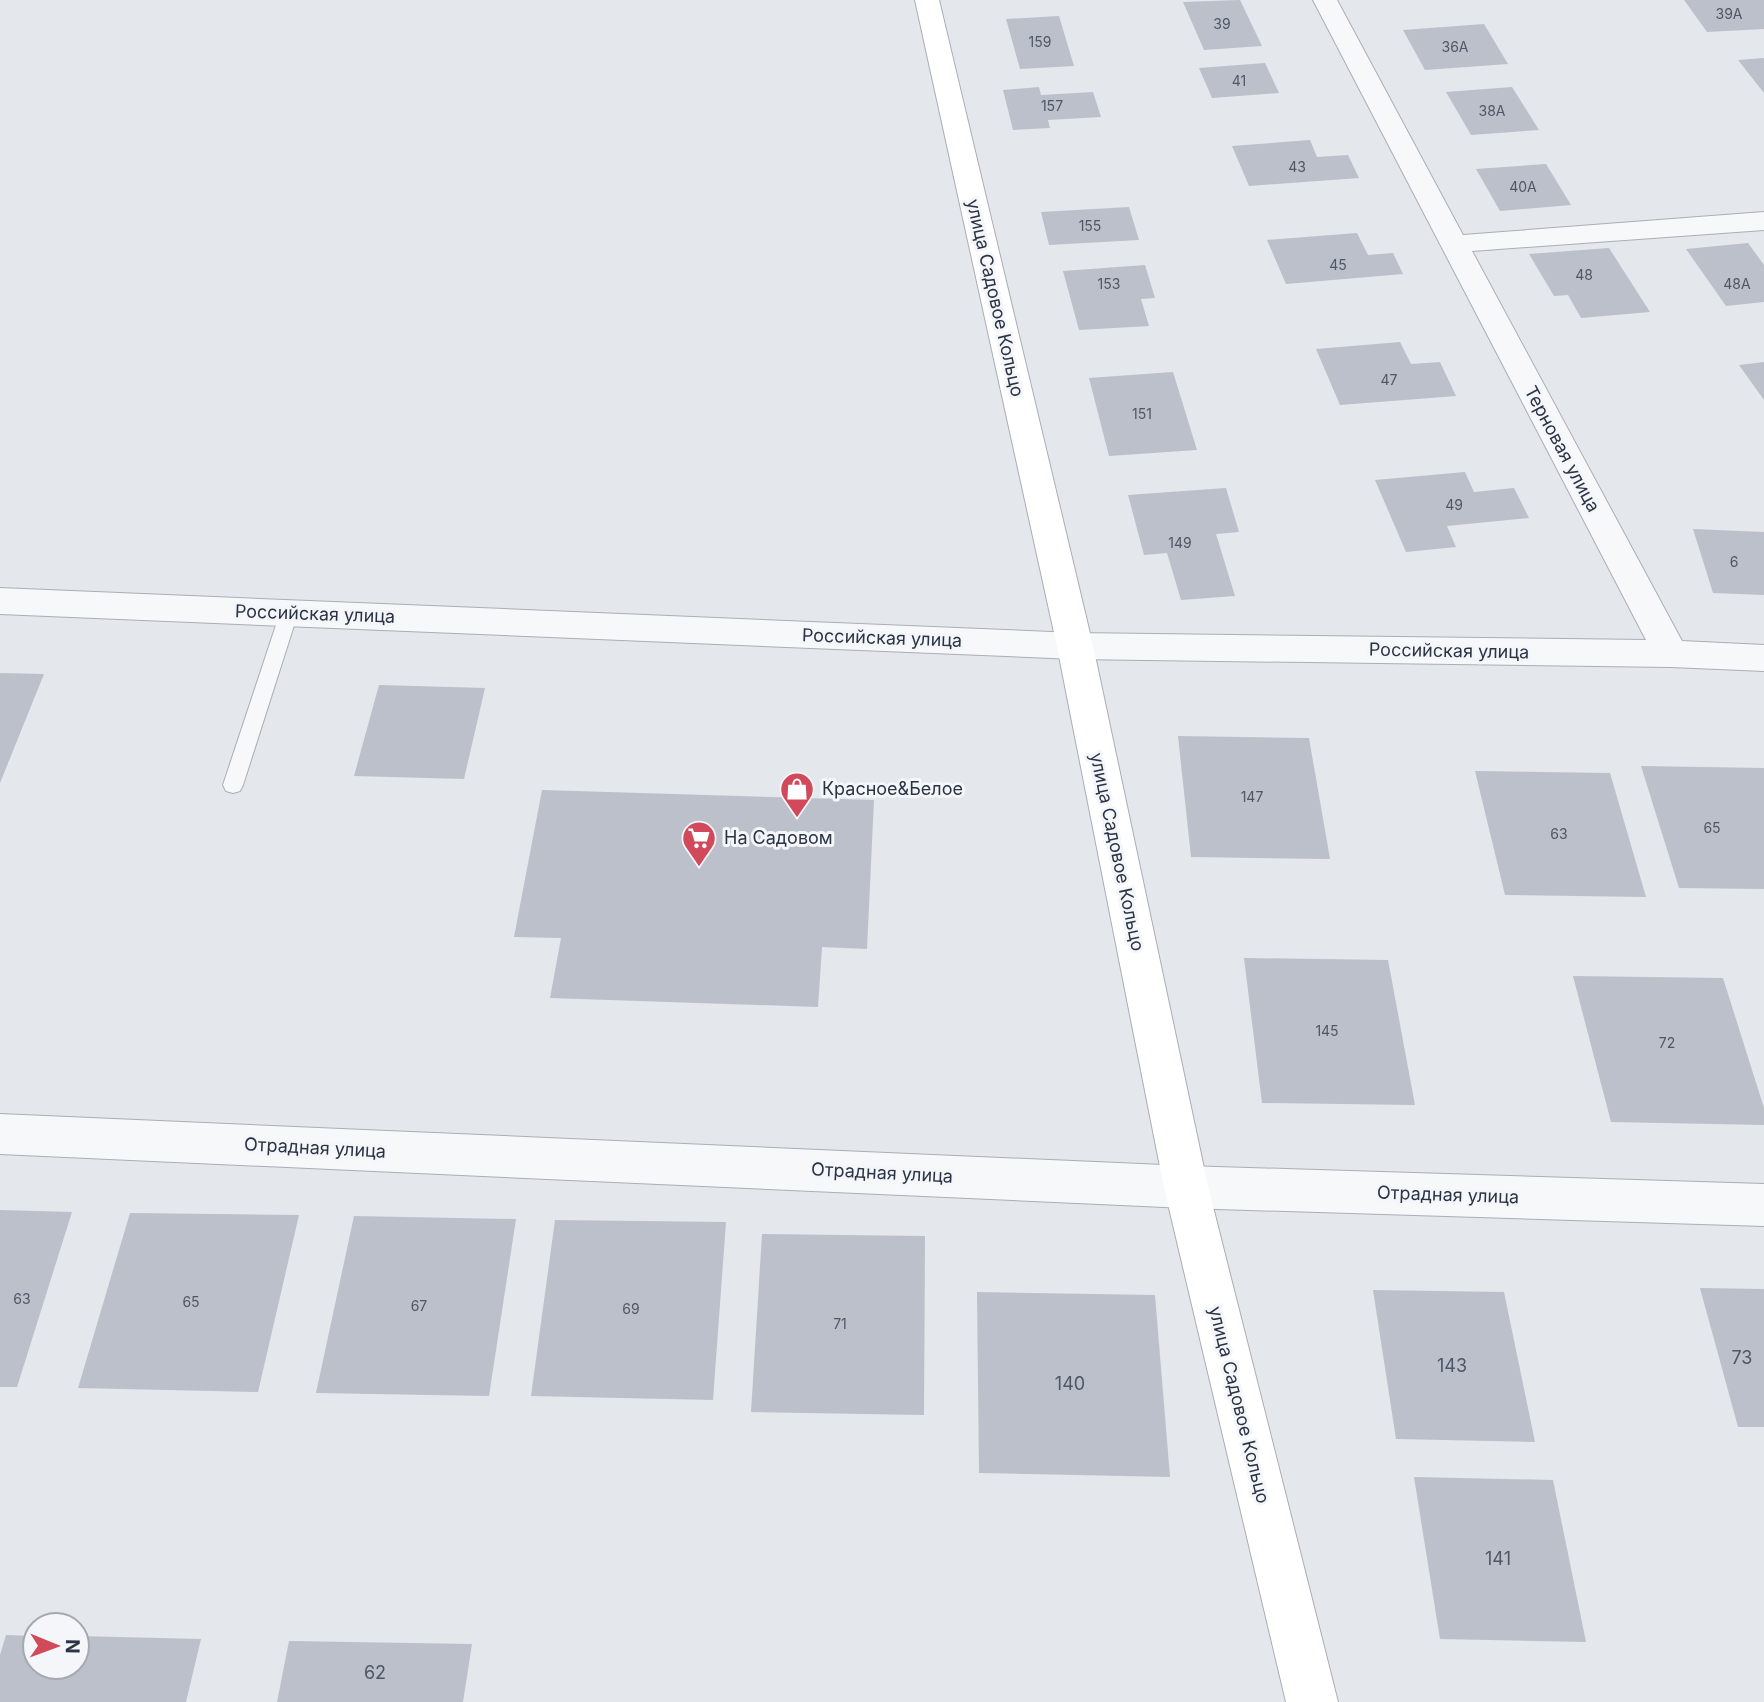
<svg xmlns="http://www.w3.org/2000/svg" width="1764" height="1702" font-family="Inter,sans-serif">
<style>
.building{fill:#bbc0ca}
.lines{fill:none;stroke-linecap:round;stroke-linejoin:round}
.lane-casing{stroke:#a9aeb7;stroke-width:2}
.street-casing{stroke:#a9aeb7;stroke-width:2}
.secondary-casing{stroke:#a9aeb7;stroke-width:2}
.lane{fill:#f7f8fa;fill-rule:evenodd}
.street{fill:#f7f8fa;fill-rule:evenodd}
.secondary{fill:#fff;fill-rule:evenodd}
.labels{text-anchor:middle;stroke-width:6;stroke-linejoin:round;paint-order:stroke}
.number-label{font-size:14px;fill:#4f5766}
.street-label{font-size:18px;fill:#2b3445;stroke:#f4f6f9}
.poi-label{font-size:18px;fill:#2b3445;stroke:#f4f6f9;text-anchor:start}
.near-number-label{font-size:18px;fill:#4f5766}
</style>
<rect width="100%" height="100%" fill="#e4e7ec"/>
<!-- building -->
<g class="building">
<polygon points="1240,0 1262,46 1204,50 1183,2"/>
<polygon points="1684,0 1764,0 1764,29 1707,32"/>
<polygon points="1059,16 1074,66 1020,69 1006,19"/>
<polygon points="1484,24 1508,64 1425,70 1403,30"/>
<polygon points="1764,58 1764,93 1738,60"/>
<polygon points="1265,63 1279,93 1212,98 1199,68"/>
<polygon points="1039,87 1041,95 1093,92 1101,117 1048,120 1050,128 1013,130 1003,90"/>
<polygon points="1512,87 1539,130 1471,135 1446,92"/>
<polygon points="1310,140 1317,157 1348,155 1359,178 1249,186 1232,146"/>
<polygon points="1546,164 1571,205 1500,211 1476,169"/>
<polygon points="1129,207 1139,240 1049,245 1041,212"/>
<polygon points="1357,233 1368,255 1393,253 1403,274 1286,284 1267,240"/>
<polygon points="1748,243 1764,265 1764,302 1726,306 1686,249"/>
<polygon points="1609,248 1650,312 1581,318 1568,295 1554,296 1529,254"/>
<polygon points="1145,265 1155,298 1141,299 1149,326 1079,330 1063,271"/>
<polygon points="1400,342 1411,364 1440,362 1456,396 1340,405 1316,349"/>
<polygon points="1764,362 1764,400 1739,365"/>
<polygon points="1173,372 1197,450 1109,456 1089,378"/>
<polygon points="1465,472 1474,492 1514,488 1529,518 1447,526 1456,547 1406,552 1375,480"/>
<polygon points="1226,488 1239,532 1216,534 1235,596 1181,600 1167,553 1144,555 1128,495"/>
<polygon points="1693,529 1764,532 1764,595 1713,593"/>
<polygon points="0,673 44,674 0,783"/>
<polygon points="379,685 485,688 464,779 354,776"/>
<polygon points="1178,736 1309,738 1330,859 1191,857"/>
<polygon points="1641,766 1764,768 1764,889 1679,888"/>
<polygon points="1475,771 1610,773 1646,897 1505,895"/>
<polygon points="542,790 874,800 867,949 822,947 818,1007 550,998 561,938 514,937"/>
<polygon points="1244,958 1388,960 1415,1105 1262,1103"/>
<polygon points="1573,976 1723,978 1764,1108 1764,1125 1611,1122"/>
<polygon points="0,1210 72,1212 17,1387 0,1387"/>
<polygon points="130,1213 299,1215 258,1392 78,1388"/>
<polygon points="354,1216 516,1219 489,1396 316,1393"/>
<polygon points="555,1220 726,1222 713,1400 531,1396"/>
<polygon points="762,1234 925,1236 924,1415 751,1412"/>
<polygon points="1700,1288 1764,1289 1764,1427 1738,1427"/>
<polygon points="1373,1290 1504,1292 1535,1442 1396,1439"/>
<polygon points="977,1292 1155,1295 1170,1477 979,1473"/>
<polygon points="1414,1477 1553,1480 1586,1642 1440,1639"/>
<polygon points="6,1635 35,1636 35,1667 77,1667 77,1636 201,1639 186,1702 0,1702 0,1655"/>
<polygon points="289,1641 472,1644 463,1702 277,1702"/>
</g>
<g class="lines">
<!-- lane casing -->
<g class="lane-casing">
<polygon id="lane" points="289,606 296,608 298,613 243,785 240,791 233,793 226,791 223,785 280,613 282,608"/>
</g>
<!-- street casing -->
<g class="street-casing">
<g id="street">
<polygon points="1313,0 1337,0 1463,235 1764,212 1764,230 1472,251 1682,641 1764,645 1764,671 1671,667 1075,659 0,614 0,588 1075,633 1646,640"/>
<polygon points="0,1114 1186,1166 1764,1184 1764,1226 1186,1208 0,1154"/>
</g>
</g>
<!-- secondary casing -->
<g class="secondary-casing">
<polygon id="secondary" points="915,0 939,0 1093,646 1208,1187 1338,1702 1286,1702 1164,1187 1057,646"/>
</g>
<!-- lane -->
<use href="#lane" class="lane"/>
<!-- street -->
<use href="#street" class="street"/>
<!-- secondary -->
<use href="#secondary" class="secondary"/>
</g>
<!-- icons -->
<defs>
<g id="shop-pin" transform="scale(1.75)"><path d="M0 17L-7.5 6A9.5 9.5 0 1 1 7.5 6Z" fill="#d1495b" stroke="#f4f6f9"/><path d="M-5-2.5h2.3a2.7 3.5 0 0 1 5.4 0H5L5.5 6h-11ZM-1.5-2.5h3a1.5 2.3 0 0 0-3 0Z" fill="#fff"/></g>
<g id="supermarket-pin" transform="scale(1.75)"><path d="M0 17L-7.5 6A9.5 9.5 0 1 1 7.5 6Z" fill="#d1495b" stroke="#f4f6f9"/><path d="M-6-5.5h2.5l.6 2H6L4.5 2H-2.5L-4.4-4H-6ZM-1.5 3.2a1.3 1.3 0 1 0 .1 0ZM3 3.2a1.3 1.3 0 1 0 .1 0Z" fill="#fff"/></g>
</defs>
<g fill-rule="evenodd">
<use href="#shop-pin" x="797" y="789"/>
<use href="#supermarket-pin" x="699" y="838"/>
</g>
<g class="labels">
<!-- number labels -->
<g class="number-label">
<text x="1729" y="19">39А</text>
<text x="1222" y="29">39</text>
<text x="1040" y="47">159</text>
<text x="1455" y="52">36А</text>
<text x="1239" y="86">41</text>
<text x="1052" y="111">157</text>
<text x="1492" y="116">38А</text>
<text x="1297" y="172">43</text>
<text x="1523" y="192">40А</text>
<text x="1090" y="231">155</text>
<text x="1338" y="270">45</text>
<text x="1584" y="280">48</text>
<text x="1109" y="289">153</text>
<text x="1737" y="289">48А</text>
<text x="1389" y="385">47</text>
<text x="1142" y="419">151</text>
<text x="1454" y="510">49</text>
<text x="1180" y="548">149</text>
<text x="1734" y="567">6</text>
<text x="1252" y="802">147</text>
<text x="1712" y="833">65</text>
<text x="1559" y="839">63</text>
<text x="1327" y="1036">145</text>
<text x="1667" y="1048">72</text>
<text x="22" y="1304">63</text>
<text x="191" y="1307">65</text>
<text x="419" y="1311">67</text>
<text x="631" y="1314">69</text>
<text x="840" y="1329">71</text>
</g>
<!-- street labels -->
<g class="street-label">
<text transform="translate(995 298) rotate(77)" y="6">улица Садовое Кольцо</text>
<text transform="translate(1562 449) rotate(62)" y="6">Терновая улица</text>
<text transform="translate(315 614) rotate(2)" y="6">Российская улица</text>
<text transform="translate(882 638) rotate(2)" y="6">Российская улица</text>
<text transform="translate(1449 651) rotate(1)" y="6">Российская улица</text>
<text transform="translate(1117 852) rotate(78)" y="6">улица Садовое Кольцо</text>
<text transform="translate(315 1148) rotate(3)" y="6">Отрадная улица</text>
<text transform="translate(882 1173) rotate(3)" y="6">Отрадная улица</text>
<text transform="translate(1448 1195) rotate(2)" y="6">Отрадная улица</text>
<text transform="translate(1239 1405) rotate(76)" y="6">улица Садовое Кольцо</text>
</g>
<!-- poi labels -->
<g class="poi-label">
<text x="822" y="795">Красное&amp;Белое</text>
<text x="724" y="844">На Садовом</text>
</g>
<!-- near-number labels -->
<g class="near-number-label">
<text x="1742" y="1364">73</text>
<text x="1452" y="1372">143</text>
<text x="1070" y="1390">140</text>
<text x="1498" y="1565">141</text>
<text x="375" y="1679">62</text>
</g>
</g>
<!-- north arrow -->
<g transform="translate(56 1646) rotate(91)"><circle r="33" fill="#f4f6f9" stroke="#a4a8b1" stroke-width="2"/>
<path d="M0-5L12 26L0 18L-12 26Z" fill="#d1495b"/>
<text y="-10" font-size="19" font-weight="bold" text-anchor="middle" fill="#2b3445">N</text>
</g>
</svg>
